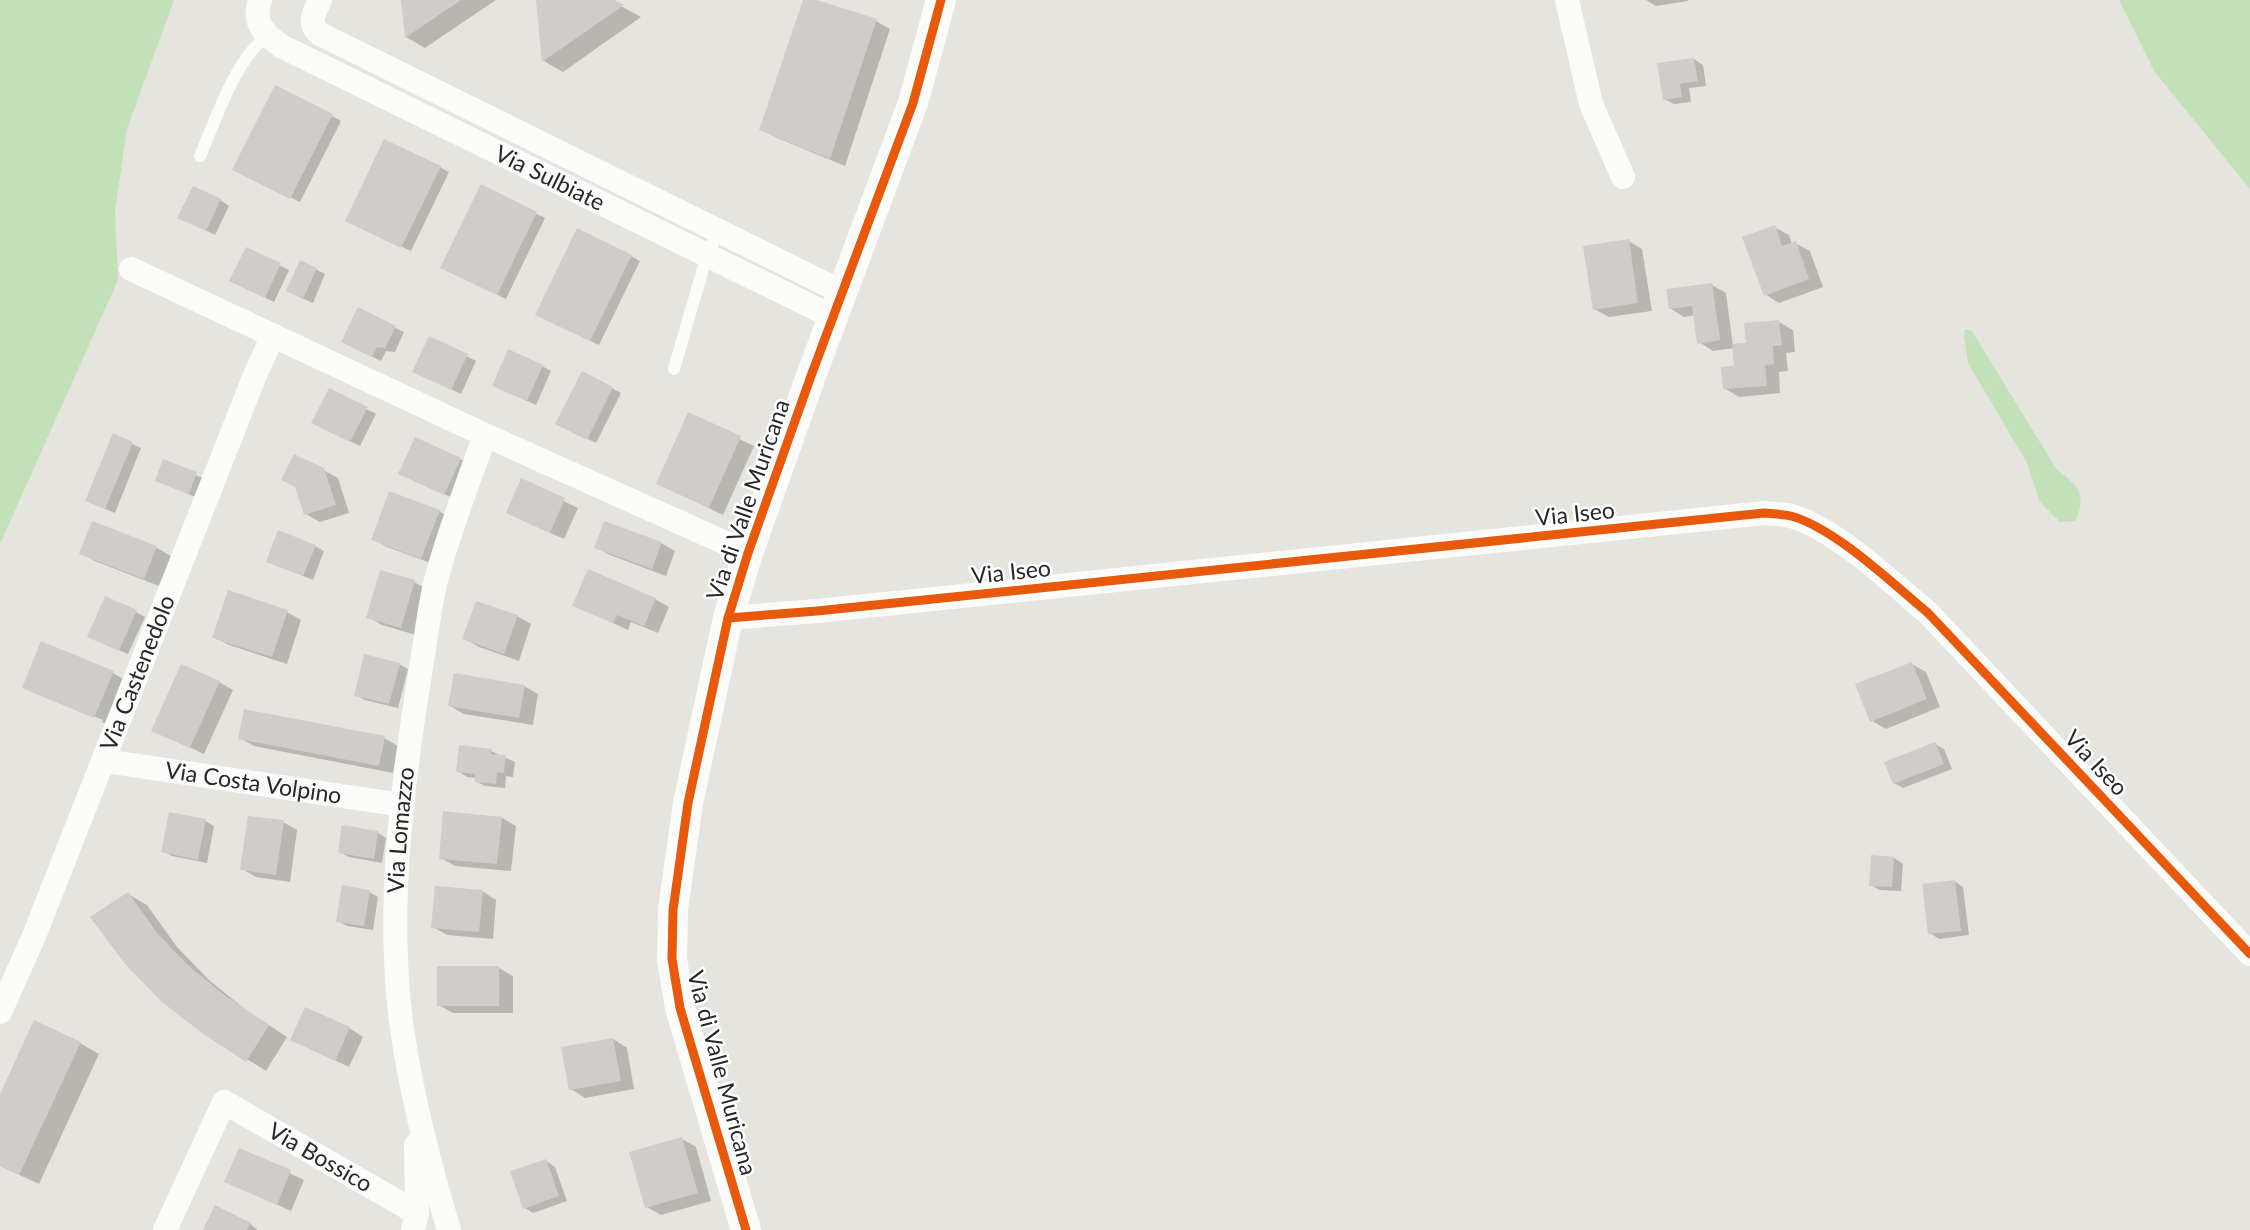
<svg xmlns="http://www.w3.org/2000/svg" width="2250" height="1230" font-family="Lato,sans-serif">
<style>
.green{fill:#c3e1b8}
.shadow{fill:#0003}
.building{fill:#cfcdc9}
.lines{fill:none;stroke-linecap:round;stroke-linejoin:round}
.service{stroke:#fbfbfa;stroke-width:12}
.minor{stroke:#fbfbfa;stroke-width:24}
.tertiary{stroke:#fbfbfa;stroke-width:30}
.cycleway-casing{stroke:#fff;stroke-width:13}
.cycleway{stroke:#e8590c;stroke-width:9}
.labels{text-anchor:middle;stroke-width:5;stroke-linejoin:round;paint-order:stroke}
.street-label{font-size:23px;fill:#282828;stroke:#fff}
</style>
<rect width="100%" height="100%" fill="#e6e4de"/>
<!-- green -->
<g class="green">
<polygon points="0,0 174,0 127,129 115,210 118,280 0,544"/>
<polygon points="2119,0 2250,0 2250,189 2154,71"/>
<path d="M1965,329L1972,331L2057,470C2077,484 2088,496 2075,521L2060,522L2040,502L2027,463L1968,363L1964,337Z"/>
</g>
<!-- shadow -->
<g class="shadow">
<polygon points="403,0 496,0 425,48 406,37"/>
<polygon points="538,0 610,0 641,17 563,72 544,61"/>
<polygon points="805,0 811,0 876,21 890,29 845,166 775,137 761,129"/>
<polygon points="1646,0 1688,0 1688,1 1656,6"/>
<polygon points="1694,59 1703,65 1706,86 1689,88 1691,102 1674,104 1664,99"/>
<polygon points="332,116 341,121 300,202 243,174"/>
<polygon points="440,167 449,172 411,251 356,225"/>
<polygon points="482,187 545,218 506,299 452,272"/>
<polygon points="220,200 229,206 215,235 189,222"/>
<polygon points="1774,227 1789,235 1792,244 1795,243 1810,251 1823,287 1779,303 1765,294"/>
<polygon points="1628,241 1642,249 1652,311 1609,317 1594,309"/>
<polygon points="246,249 289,270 274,302 240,286"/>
<polygon points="631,256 640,261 599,345 546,319"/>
<polygon points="301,262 325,274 313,303 297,296"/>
<polygon points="1712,285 1726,293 1733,346 1748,345 1779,322 1793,330 1795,352 1786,353 1788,371 1779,372 1780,393 1739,397 1724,388 1736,367 1734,348 1713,351 1699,342 1695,315 1684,317 1670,308"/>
<polygon points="358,310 404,332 395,352 386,351 381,361 352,347"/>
<polygon points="430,338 476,361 461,394 423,376"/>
<polygon points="542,366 551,371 536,405 503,390"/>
<polygon points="583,373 621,393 596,443 567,429"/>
<polygon points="330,390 376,414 360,446 323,428"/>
<polygon points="689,415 754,446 723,515 658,483"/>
<polygon points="114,436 141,448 115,513 96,505"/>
<polygon points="460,459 474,467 459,501 400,473"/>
<polygon points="164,462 205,479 198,498 157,481"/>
<polygon points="323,470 338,478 349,513 320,522 306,514"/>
<polygon points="522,481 578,508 564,539 522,520"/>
<polygon points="439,511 453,519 436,565 387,547 373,539"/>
<polygon points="93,523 157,548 171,556 159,586 95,561 81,553"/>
<polygon points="661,543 675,551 666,576 610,555 596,547"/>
<polygon points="315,546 324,551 313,580 268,561"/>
<polygon points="414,582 428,590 416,635 382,625 368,617"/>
<polygon points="229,592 287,612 301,620 287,664 229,645 214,637"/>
<polygon points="655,599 669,607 658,633 631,622 628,630 574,605"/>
<polygon points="136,612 145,617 128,654 98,641"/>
<polygon points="517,616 531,624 519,661 479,647 465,639"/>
<polygon points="399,664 408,669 398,708 365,700 356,695"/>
<polygon points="1912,664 1926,672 1940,707 1886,729 1872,721"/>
<polygon points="113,673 127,681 109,725 102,722 103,720 36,692 36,694 24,687"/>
<polygon points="219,682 233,690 204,754 153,730"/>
<polygon points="524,686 538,694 533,725 464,714 450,706"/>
<polygon points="240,738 384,738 398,746 393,773 254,746"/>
<polygon points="1935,744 1944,749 1952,769 1903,788 1894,783"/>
<polygon points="491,751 515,762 513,777 506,776 505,788 485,786 476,781 477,778 467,777 458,771"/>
<polygon points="502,818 516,826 511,871 455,866 441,858"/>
<polygon points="205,821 214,826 207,863 172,856 163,851"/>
<polygon points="283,822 297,830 290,882 256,877 242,869"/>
<polygon points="377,832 386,838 382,863 349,857 340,852"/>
<polygon points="1894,858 1903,864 1901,891 1880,890 1871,885"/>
<polygon points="1954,881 1963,887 1969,935 1939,939 1930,933"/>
<polygon points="482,891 496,900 493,939 447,935 433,927"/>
<polygon points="369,892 378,897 373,930 347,926 338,921"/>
<polygon points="128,894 147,905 177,947 209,980 246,1010 287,1037 266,1071 203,1032"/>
<polygon points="499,968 513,976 513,1013 453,1013 439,1005"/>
<polygon points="349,1028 363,1037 349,1067 292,1040"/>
<polygon points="613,1039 627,1048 634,1089 585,1098 571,1089"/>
<polygon points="80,1043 99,1054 39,1184 0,1166 0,1098"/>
<polygon points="682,1139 696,1147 711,1201 661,1215 647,1207"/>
<polygon points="240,1150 304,1180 291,1211 226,1181"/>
<polygon points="546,1161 555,1167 567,1201 533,1213 524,1207"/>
<polygon points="250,1224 258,1230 205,1230"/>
</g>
<!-- building -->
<g class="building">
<polygon points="401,0 461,0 405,38"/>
<polygon points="536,0 614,0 624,5 542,62"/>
<polygon points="803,0 817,0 877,19 830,159 759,130"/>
<polygon points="1694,58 1698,81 1680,84 1682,97 1663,100 1657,63"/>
<polygon points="275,85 333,114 290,199 232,170"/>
<polygon points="384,139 441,166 401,248 345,221"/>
<polygon points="481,184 537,212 497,295 440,268"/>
<polygon points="193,186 221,199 206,231 177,218"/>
<polygon points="1775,225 1782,246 1796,241 1809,279 1764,296 1742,237"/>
<polygon points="577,228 632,255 590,341 535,315"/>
<polygon points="1629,239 1638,303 1593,310 1583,246"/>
<polygon points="246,247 281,263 265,298 229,281"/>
<polygon points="300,260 317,268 303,299 286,291"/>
<polygon points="1712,283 1720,340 1697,344 1692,306 1669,309 1666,289"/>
<polygon points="358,307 396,326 385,348 377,347 372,357 341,342"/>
<polygon points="1779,320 1782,345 1773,346 1774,364 1765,365 1767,386 1723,389 1721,367 1734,366 1732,344 1746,343 1744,323"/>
<polygon points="429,336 468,354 451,390 412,372"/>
<polygon points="508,349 543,365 527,401 492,386"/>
<polygon points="582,371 613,387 587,440 555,424"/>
<polygon points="329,388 368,407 350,442 311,423"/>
<polygon points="688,412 741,436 709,508 656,484"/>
<polygon points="113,433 133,442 105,509 85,501"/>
<polygon points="415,437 461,458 444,495 398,474"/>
<polygon points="294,454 324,468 336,505 304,515 295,487 281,480"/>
<polygon points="163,459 197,472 189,494 155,481"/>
<polygon points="521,478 565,498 550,533 506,513"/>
<polygon points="389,491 440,510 421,559 371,540"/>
<polygon points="92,521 157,546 144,579 79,554"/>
<polygon points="604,521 662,542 652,569 594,548"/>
<polygon points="278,530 316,545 303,576 266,562"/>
<polygon points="588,569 656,598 644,626 617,615 613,623 572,606"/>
<polygon points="380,570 415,580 401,628 366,618"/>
<polygon points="228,590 288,610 272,657 212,638"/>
<polygon points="105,596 137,610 119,651 87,637"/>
<polygon points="476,601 518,615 504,654 462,639"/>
<polygon points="41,641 114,671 94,718 22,688"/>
<polygon points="364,654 400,663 389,704 354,696"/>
<polygon points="1912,662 1927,699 1870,722 1855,684"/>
<polygon points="181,664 220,681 190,748 151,731"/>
<polygon points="454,673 525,685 519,718 448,706"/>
<polygon points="244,709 385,736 379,766 238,739"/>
<polygon points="1935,742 1944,764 1893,784 1884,762"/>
<polygon points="459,745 492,749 491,754 506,755 504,773 497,772 496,784 475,782 475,774 456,772"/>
<polygon points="443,811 502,817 497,864 439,859"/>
<polygon points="169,812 206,819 198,860 161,852"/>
<polygon points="248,816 284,820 276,875 240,870"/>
<polygon points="342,825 378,831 374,859 338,853"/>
<polygon points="1871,855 1894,857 1892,887 1869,886"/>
<polygon points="1955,880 1961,931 1928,934 1922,884"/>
<polygon points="342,885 370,890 364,926 336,922"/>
<polygon points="435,886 483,890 479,932 431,928"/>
<polygon points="128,892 158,934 190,967 227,997 269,1025 246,1062 202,1033 162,1002 125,964 90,917"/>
<rect x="437" y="966" width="62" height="40"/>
<polygon points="305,1007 350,1027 335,1061 290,1040"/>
<polygon points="34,1020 81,1042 19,1175 0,1166 0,1094"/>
<polygon points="613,1038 621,1081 569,1090 561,1047"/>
<polygon points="682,1137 698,1193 645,1208 629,1152"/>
<polygon points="239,1148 291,1170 277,1205 224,1182"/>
<polygon points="546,1159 559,1196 523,1209 510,1171"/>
<polygon points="215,1205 251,1223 247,1230 203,1230"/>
</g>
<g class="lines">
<!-- service -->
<g class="service">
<path d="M200,156C215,122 236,56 268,36"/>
<polyline points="674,369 707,255 719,231"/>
</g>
<!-- minor -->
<g class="minor">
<path id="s1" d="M260,0C252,22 264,34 281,46L833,317"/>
<path d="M320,0C314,13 307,24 320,34L842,292"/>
<polyline points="1567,0 1591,104 1623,177"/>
<polyline points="131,269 485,435 748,553"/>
<path d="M728,618L817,611L1764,513C1773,514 1783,514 1791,516C1835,528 1893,584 1928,613L2250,954"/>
<path id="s2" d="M105,761L403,805"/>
<path id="s3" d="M0,1012L34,936L253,380L273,335"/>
<path id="s4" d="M165,1230L224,1102L417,1213"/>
<polyline points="413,1230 417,1213 416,1145"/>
<path id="s5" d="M449,1230C429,1164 412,1097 402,1029C386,913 401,794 419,680C425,647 428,613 436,580C449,531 468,483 485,435"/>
</g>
<!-- tertiary -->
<polyline class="tertiary" points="746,1230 680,1008 672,959 673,910 688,803 728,618 748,553 811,376 913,103 941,0"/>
<!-- cycleway casing -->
<g class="cycleway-casing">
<g id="cycleway">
<path d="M728,618L817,611L1764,513C1773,514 1783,514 1791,516C1835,528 1893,584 1928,613L2250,954"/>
<polyline points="746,1230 680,1008 672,959 673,910 688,803 728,618 748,553 811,376 913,103 941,0"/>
</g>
</g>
<!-- cycleway -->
<use href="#cycleway" class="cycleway"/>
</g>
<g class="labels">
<!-- street labels -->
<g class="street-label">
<text dy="8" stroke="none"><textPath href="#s1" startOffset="355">Via Sulbiate</textPath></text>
<text transform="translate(748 500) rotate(-71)" y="8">Via di Valle Muricana</text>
<text transform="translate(1575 514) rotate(-6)" y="8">Via Iseo</text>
<text transform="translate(1011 572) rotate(-6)" y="8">Via Iseo</text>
<text dy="8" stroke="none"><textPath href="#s3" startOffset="366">Via Castenedolo</textPath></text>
<text transform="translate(2096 763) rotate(47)" y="8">Via Iseo</text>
<text dy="8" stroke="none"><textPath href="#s2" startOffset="150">Via Costa Volpino</textPath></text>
<text dy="8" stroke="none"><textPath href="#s5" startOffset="406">Via Lomazzo</textPath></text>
<text transform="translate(722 1073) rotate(75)" y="8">Via di Valle Muricana</text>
<text dy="8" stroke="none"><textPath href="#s4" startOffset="252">Via Bossico</textPath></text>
</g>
</g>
</svg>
